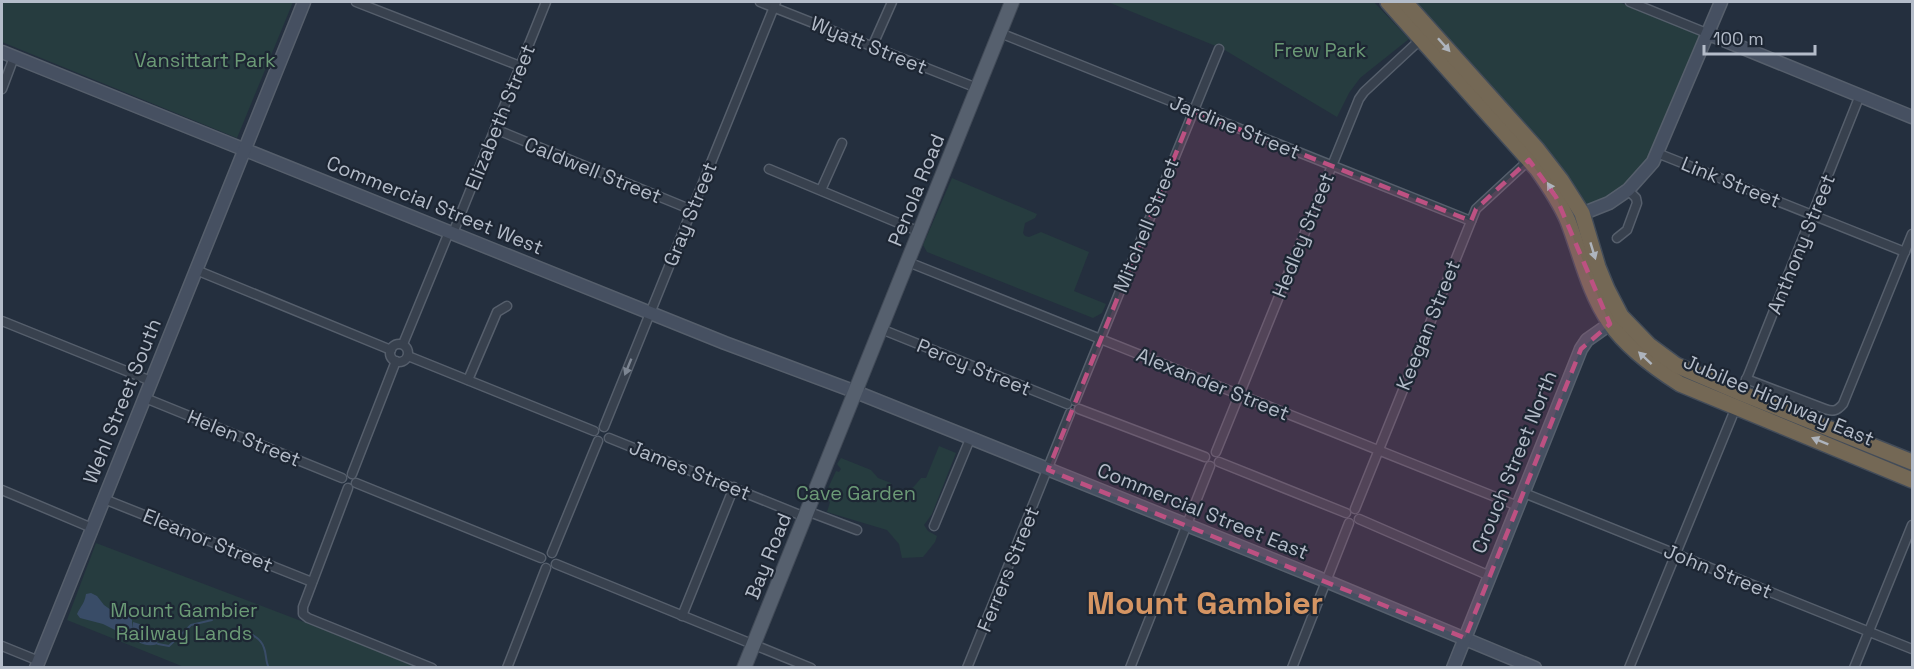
<svg xmlns="http://www.w3.org/2000/svg" width="1914" height="669" font-family="'Space Grotesk',sans-serif">
<style>
.green{fill:#263c3f}
.water{fill:#394c67}
.lines{fill:none;stroke-linecap:round;stroke-linejoin:round}
.stream{stroke:#394c67;stroke-width:2}
.street-casing{stroke:#565f6c;stroke-width:11}
.secondary-casing{stroke:#565f6c;stroke-width:15}
.primary-casing{stroke:#414a57;stroke-width:16}
.highway-casing{stroke:#434c59;stroke-width:18}
.street{stroke:#38414e;stroke-width:8}
.secondary{stroke:#465061;stroke-width:12}
.primary{stroke:#56606e;stroke-width:14}
.highway{stroke:#746855;stroke-width:15}
.oneway{fill:#aeb4bd}
.oneway2{fill:#7c8592}
.marked{fill:#bd5182;fill-opacity:0.2;stroke:#bd5182;stroke-width:4.5;stroke-dasharray:12 8;stroke-linejoin:round}
.labels{text-anchor:middle;stroke-width:4.5;stroke-linejoin:round;paint-order:stroke}
.street-label{font-size:20px;fill:#b4bcc9;stroke:#1d2633}
.park-label{font-size:20px;fill:#6b9a76;stroke:#1d2633}
.town-label{font-size:32px;font-weight:bold;fill:#d59563;stroke:#1d2633}
</style>
<rect width="100%" height="100%" fill="#242f3e"/>
<!-- green -->
<g class="green">
<polygon points="2,2 293,2 237,138 2,42"/>
<polygon points="1108,2 1374,2 1409,39 1360,78 1349,93 1337,117 1223,49"/>
<polygon points="1411,2 1619,2 1702,36 1649,164 1626,187 1585,209"/>
<polygon points="952,178 1037,214 1035,218 1025,223 1023,233 1025,236 1029,237 1041,232 1089,252 1074,291 1106,304 1102,313 1093,318 927,252 923,245"/>
<path d="M939,446L956,453L932,514L924,525L928,531L937,536L935,542L923,557L902,558L899,544L887,530L827,512L830,502L824,497L836,471L839,472L841,469L837,464L841,458L871,470L878,478L891,483L896,497C907,495 915,486 921,478H926Z"/>
<polygon points="96,543 422,667 184,667 67,620"/>
</g>
<!-- water -->
<path class="water" d="M91,593L97,596L104,605L111,610L127,614L132,620V629L133,622C147,626 154,630 158,644C145,648 136,642 128,632L121,633L103,624L80,618L77,614C81,605 84,605 86,594Z"/>
<g class="lines">
<!-- stream -->
<g class="stream">
<path d="M237,628C247,632 261,637 264,648C267,655 265,661 269,668"/>
<polyline points="158,644 169,646 191,625 212,620"/>
</g>
<!-- street casing -->
<g class="street-casing">
<g id="street">
<polyline points="356,2 520,66"/>
<polyline points="760,2 977,88"/>
<polyline points="1630,2 1709,34"/>
<polyline points="1000,33 1471,221"/>
<polyline points="872,47 892,2"/>
<polyline points="2,89 14,57"/>
<polyline points="495,129 692,210"/>
<polyline points="1657,153 1905,252"/>
<polyline points="769,169 920,232"/>
<polyline points="821,190 842,143"/>
<polyline points="453,233 546,2"/>
<polyline points="1617,238 1627,230 1637,203 1636,198 1628,190"/>
<polyline points="908,262 1518,506"/>
<polyline points="196,270 391,350"/>
<polyline points="2,321 151,381"/>
<polyline points="881,329 1067,404"/>
<polyline points="403,344 449,232"/>
<circle cx="399" cy="353" r="9"/>
<polyline points="408,356 594,431"/>
<path d="M1746,379L1825,409C1833,412 1837,411 1843,404L1912,234"/>
<polyline points="468,380 497,312 507,306"/>
<polyline points="1741,393 1860,95"/>
<polyline points="145,398 342,478"/>
<polyline points="1075,401 1219,49"/>
<polyline points="1079,409 1205,457"/>
<polyline points="604,427 776,2"/>
<polyline points="609,438 805,517"/>
<polyline points="1216,452 1359,99 1364,92 1421,39"/>
<polyline points="1219,462 1346,513"/>
<polyline points="352,474 396,361"/>
<polyline points="356,483 541,558"/>
<polyline points="348,488 303,607 303,614 308,618 432,668"/>
<polyline points="2,490 92,528"/>
<polyline points="1524,493 1912,649"/>
<polyline points="104,499 312,582"/>
<polyline points="1355,509 1476,209 1529,160"/>
<polyline points="807,511 857,530"/>
<polyline points="1359,519 1490,576"/>
<polyline points="934,526 970,439"/>
<polyline points="552,553 598,441"/>
<polyline points="556,564 811,668"/>
<polyline points="682,616 734,487"/>
<polyline points="2,646 39,661"/>
<polyline points="507,668 546,568"/>
<polyline points="967,668 1070,413"/>
<polyline points="1130,668 1210,466"/>
<polyline points="1292,668 1349,523"/>
<polyline points="1629,668 1736,407"/>
<polyline points="1854,668 1912,525"/>
</g>
</g>
<!-- secondary casing -->
<g class="secondary-casing">
<g id="secondary">
<polyline points="1709,34 1912,117"/>
<polyline points="2,52 725,343 856,392 1326,581 1535,668"/>
<polyline points="1574,217 1609,203 1628,190 1653,162 1721,2"/>
<polyline points="36,668 304,2"/>
<polyline points="1453,668 1581,349 1587,340 1617,319"/>
</g>
</g>
<!-- primary casing -->
<g class="primary-casing">
<polyline id="primary" points="744,668 1012,2"/>
</g>
<!-- highway casing -->
<g class="highway-casing">
<g id="highway">
<path d="M1388,2L1537,169C1549,186 1560,202 1568,221C1581,255 1589,293 1610,323C1627,348 1655,368 1680,384L1912,480"/>
<polyline points="1405,2 1537,149 1561,180 1582,213 1598,267 1607,289 1621,316 1649,345 1676,365 1741,393 1912,462"/>
</g>
</g>
<!-- street -->
<use href="#street" class="street"/>
<!-- secondary -->
<use href="#secondary" class="secondary"/>
<!-- primary -->
<use href="#primary" class="primary"/>
<!-- highway -->
<use href="#highway" class="highway"/>
</g>
<!-- one-way arrows -->
<defs><path id="oneway-solid" d="M-6-.8H1V-3.2L6.5 0L1 3.2V.8H-6Z" transform="scale(1.5)"/></defs>
<g class="oneway">
<use href="#oneway-solid" transform="translate(1444 45) rotate(48)"/>
<use href="#oneway-solid" transform="translate(1552 190) rotate(-122)"/>
<use href="#oneway-solid" transform="translate(1593 251) rotate(73)"/>
<use href="#oneway-solid" transform="translate(1645 358) rotate(-137)"/>
<use href="#oneway-solid" transform="translate(1820 441) rotate(-158)"/>
</g>
<use class="oneway2" href="#oneway-solid" transform="translate(628 367) rotate(112)"/>
<!-- marked area -->
<path class="marked" d="M1193,111L1471,221L1476,209L1529,160L1556,197L1610,324L1581,349L1465,638L1048,470Z"/>
<g class="labels">
<!-- street labels -->
<g class="street-label">
<text transform="translate(869 45) rotate(22)" y="7">Wyatt Street</text>
<text transform="translate(500 117) rotate(-68)" y="7">Elizabeth Street</text>
<text transform="translate(1235 127) rotate(22)" y="7">Jardine Street</text>
<text transform="translate(593 170) rotate(22)" y="7">Caldwell Street</text>
<text transform="translate(1731 182) rotate(22)" y="7">Link Street</text>
<text transform="translate(916 190) rotate(-68)" y="7">Penola Road</text>
<text transform="translate(435 205) rotate(22)" y="7">Commercial Street West</text>
<text transform="translate(690 214) rotate(-68)" y="7">Gray Street</text>
<text transform="translate(1146 225) rotate(-68)" y="7">Mitchell Street</text>
<text transform="translate(1303 235) rotate(-68)" y="7">Hedley Street</text>
<text transform="translate(1801 244) rotate(-68)" y="7">Anthony Street</text>
<text transform="translate(1428 325) rotate(-68)" y="7">Keegan Street</text>
<text transform="translate(974 367) rotate(22)" y="7">Percy Street</text>
<text transform="translate(1213 384) rotate(22)" y="7">Alexander Street</text>
<text transform="translate(1779 400) rotate(23)" y="7">Jubilee Highway East</text>
<text transform="translate(122 401) rotate(-68)" y="7">Wehl Street South</text>
<text transform="translate(244 438) rotate(22)" y="7">Helen Street</text>
<text transform="translate(1514 462) rotate(-68)" y="7">Crouch Street North</text>
<text transform="translate(690 470) rotate(22)" y="7">James Street</text>
<text transform="translate(1203 511) rotate(22)" y="7">Commercial Street East</text>
<text transform="translate(208 540) rotate(22)" y="7">Eleanor Street</text>
<text transform="translate(768 556) rotate(-68)" y="7">Bay Road</text>
<text transform="translate(1008 569) rotate(-68)" y="7">Ferrers Street</text>
<text transform="translate(1718 571) rotate(22)" y="7">John Street</text>
</g>
<!-- park labels -->
<g class="park-label">
<text x="1320" y="57">Frew Park</text>
<text x="205" y="67">Vansittart Park</text>
<text x="856" y="500">Cave Garden</text>
<text x="184" y="617">Mount Gambier<tspan x="184" dy="23">Railway Lands</tspan></text>
</g>
<!-- town labels -->
<g class="town-label">
<text x="1205" y="614">Mount Gambier</text>
</g>
</g>
<!-- border -->
<rect width="1914" height="669" fill="none" stroke="#b4bcc9" stroke-width="6"/>
<!-- scale -->
<path d="M1704 45v9h111v-9" fill="none" stroke="#b4bcc9" stroke-width="3"/>
<text x="1713" y="45" font-size="18" fill="#b4bcc9" stroke="#1d2633" stroke-width="4.5" paint-order="stroke">100 m</text>
</svg>
